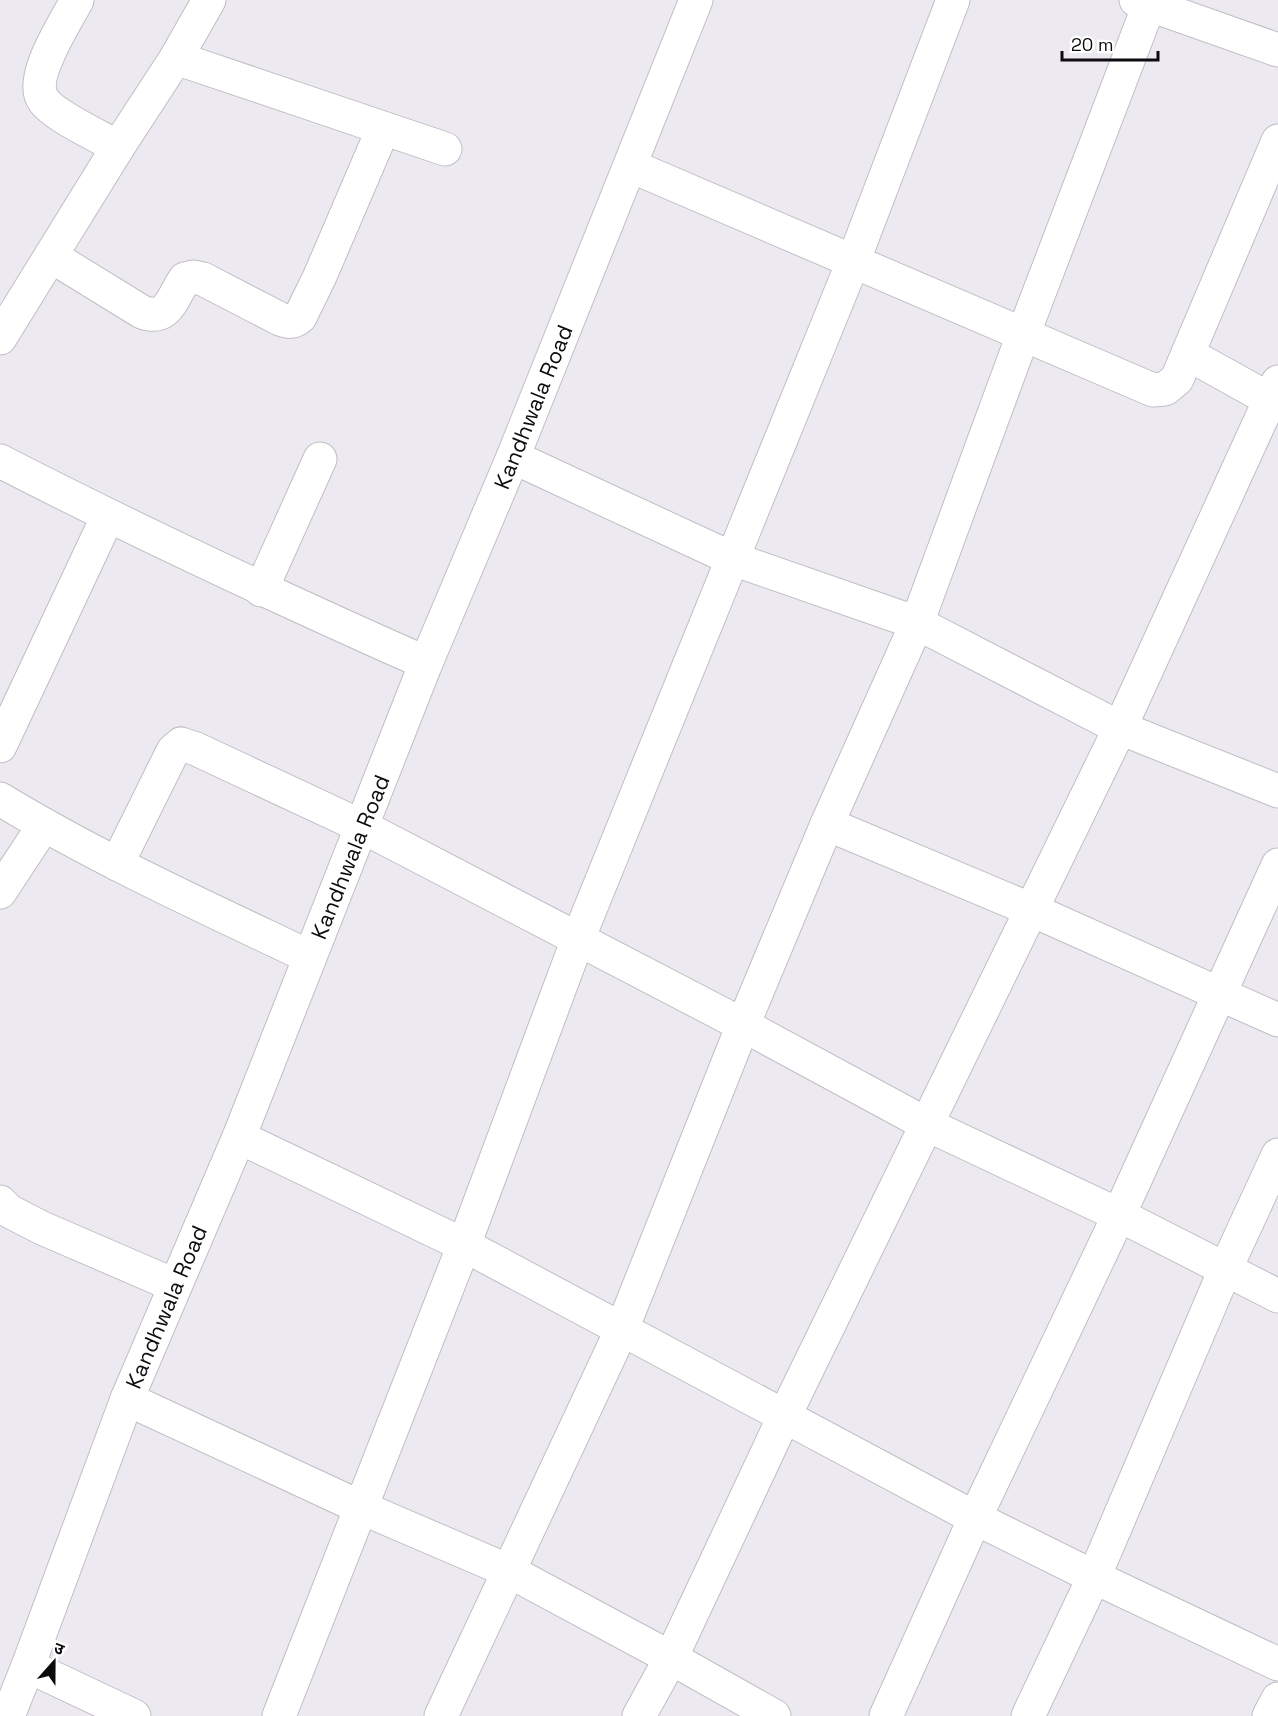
<svg xmlns="http://www.w3.org/2000/svg" width="1278" height="1716" font-family="'Space Grotesk','Noto Sans Devanagari',sans-serif">
<style>
.lines{fill:none;stroke-linecap:round;stroke-linejoin:round}
.minor-casing{stroke:#c0bec5;stroke-width:35}
.tertiary-casing{stroke:#c0bec5;stroke-width:35}
.minor{stroke:#fff;stroke-width:33}
.tertiary{stroke:#fff;stroke-width:33}
.labels{text-anchor:middle;stroke-width:6;stroke-linejoin:round;paint-order:stroke}
.street-label{font-size:22px;fill:#0c0b0e;stroke:#fff}
</style>
<rect width="100%" height="100%" fill="#ece9f1"/>
<g class="lines">
<!-- minor casing -->
<g class="minor-casing">
<g id="minor">
<path d="M77,0C66,22 27,79 44,101C55,116 100,137 118,147"/>
<polyline points="1136,0 1278,50"/>
<polyline points="176,58 445,149"/>
<polyline points="631,166 1153,390 1165,389 1177,379 1278,141"/>
<path d="M51,256L142,312C169,322 172,297 185,279L193,277L203,279L280,319C288,322 293,323 300,317L320,276L383,129"/>
<polyline points="0,338 118,147 176,58 209,0"/>
<polyline points="1188,354 1278,404"/>
<polyline points="513,457 733,559 917,623 1120,728 1278,791"/>
<path d="M0,461C140,533 282,599 426,663"/>
<polyline points="261,590 320,459"/>
<polyline points="0,746 108,516"/>
<path d="M0,799C99,859 205,907 310,957"/>
<polyline points="827,824 1032,910 1278,1020"/>
<polyline points="117,864 173,751 181,744 196,749 363,827 743,1025 928,1125 1119,1215 1278,1296"/>
<polyline points="0,892 44,825"/>
<polyline points="239,1137 464,1245 975,1518 1094,1577 1278,1664"/>
<polyline points="0,1202 9,1211 42,1228 174,1285"/>
<polyline points="127,1399 362,1508 509,1571 671,1658 774,1716"/>
<polyline points="28,1666 134,1716"/>
<polyline points="279,1716 464,1245 578,939 853,262 953,0"/>
<polyline points="441,1716 622,1329 743,1025 827,824 917,623 1023,335 1151,0"/>
<polyline points="639,1716 671,1658 784,1417 1120,728 1278,382"/>
<polyline points="886,1716 975,1518 1119,1215 1278,865"/>
<polyline points="1028,1716 1094,1577 1225,1270 1278,1155"/>
<polyline points="1269,1716 1278,1699"/>
</g>
</g>
<!-- tertiary casing -->
<g class="tertiary-casing">
<polyline id="tertiary" points="8,1716 28,1666 127,1399 239,1137 426,663 513,457 696,0"/>
</g>
<!-- minor -->
<use href="#minor" class="minor"/>
<!-- tertiary -->
<use href="#tertiary" class="tertiary"/>
</g>
<g class="labels">
<!-- street labels -->
<g class="street-label">
<text transform="translate(533 407) rotate(-68)" y="8">Kandhwala Road</text>
<text transform="translate(350 857) rotate(-68)" y="8">Kandhwala Road</text>
<text transform="translate(166 1307) rotate(-67)" y="8">Kandhwala Road</text>
</g>
</g>
<!-- north arrow -->
<g transform="translate(54 1662) rotate(21)" stroke="#ffffff" stroke-width="4.5" paint-order="stroke">
<path d="M0-4.5L10 22L0 15L-10 22Z" fill="#0c0b0e"/>
<text y="-9" font-size="16" font-weight="bold" text-anchor="middle" fill="#0c0b0e">उ</text>
</g>
<!-- scale -->
<path d="M1062 51v9h96v-9" fill="none" stroke="#0c0b0e" stroke-width="3"/>
<text x="1071" y="51" font-size="18" fill="#0c0b0e" stroke="#ffffff" stroke-width="4.5" paint-order="stroke">20 m</text>
</svg>
